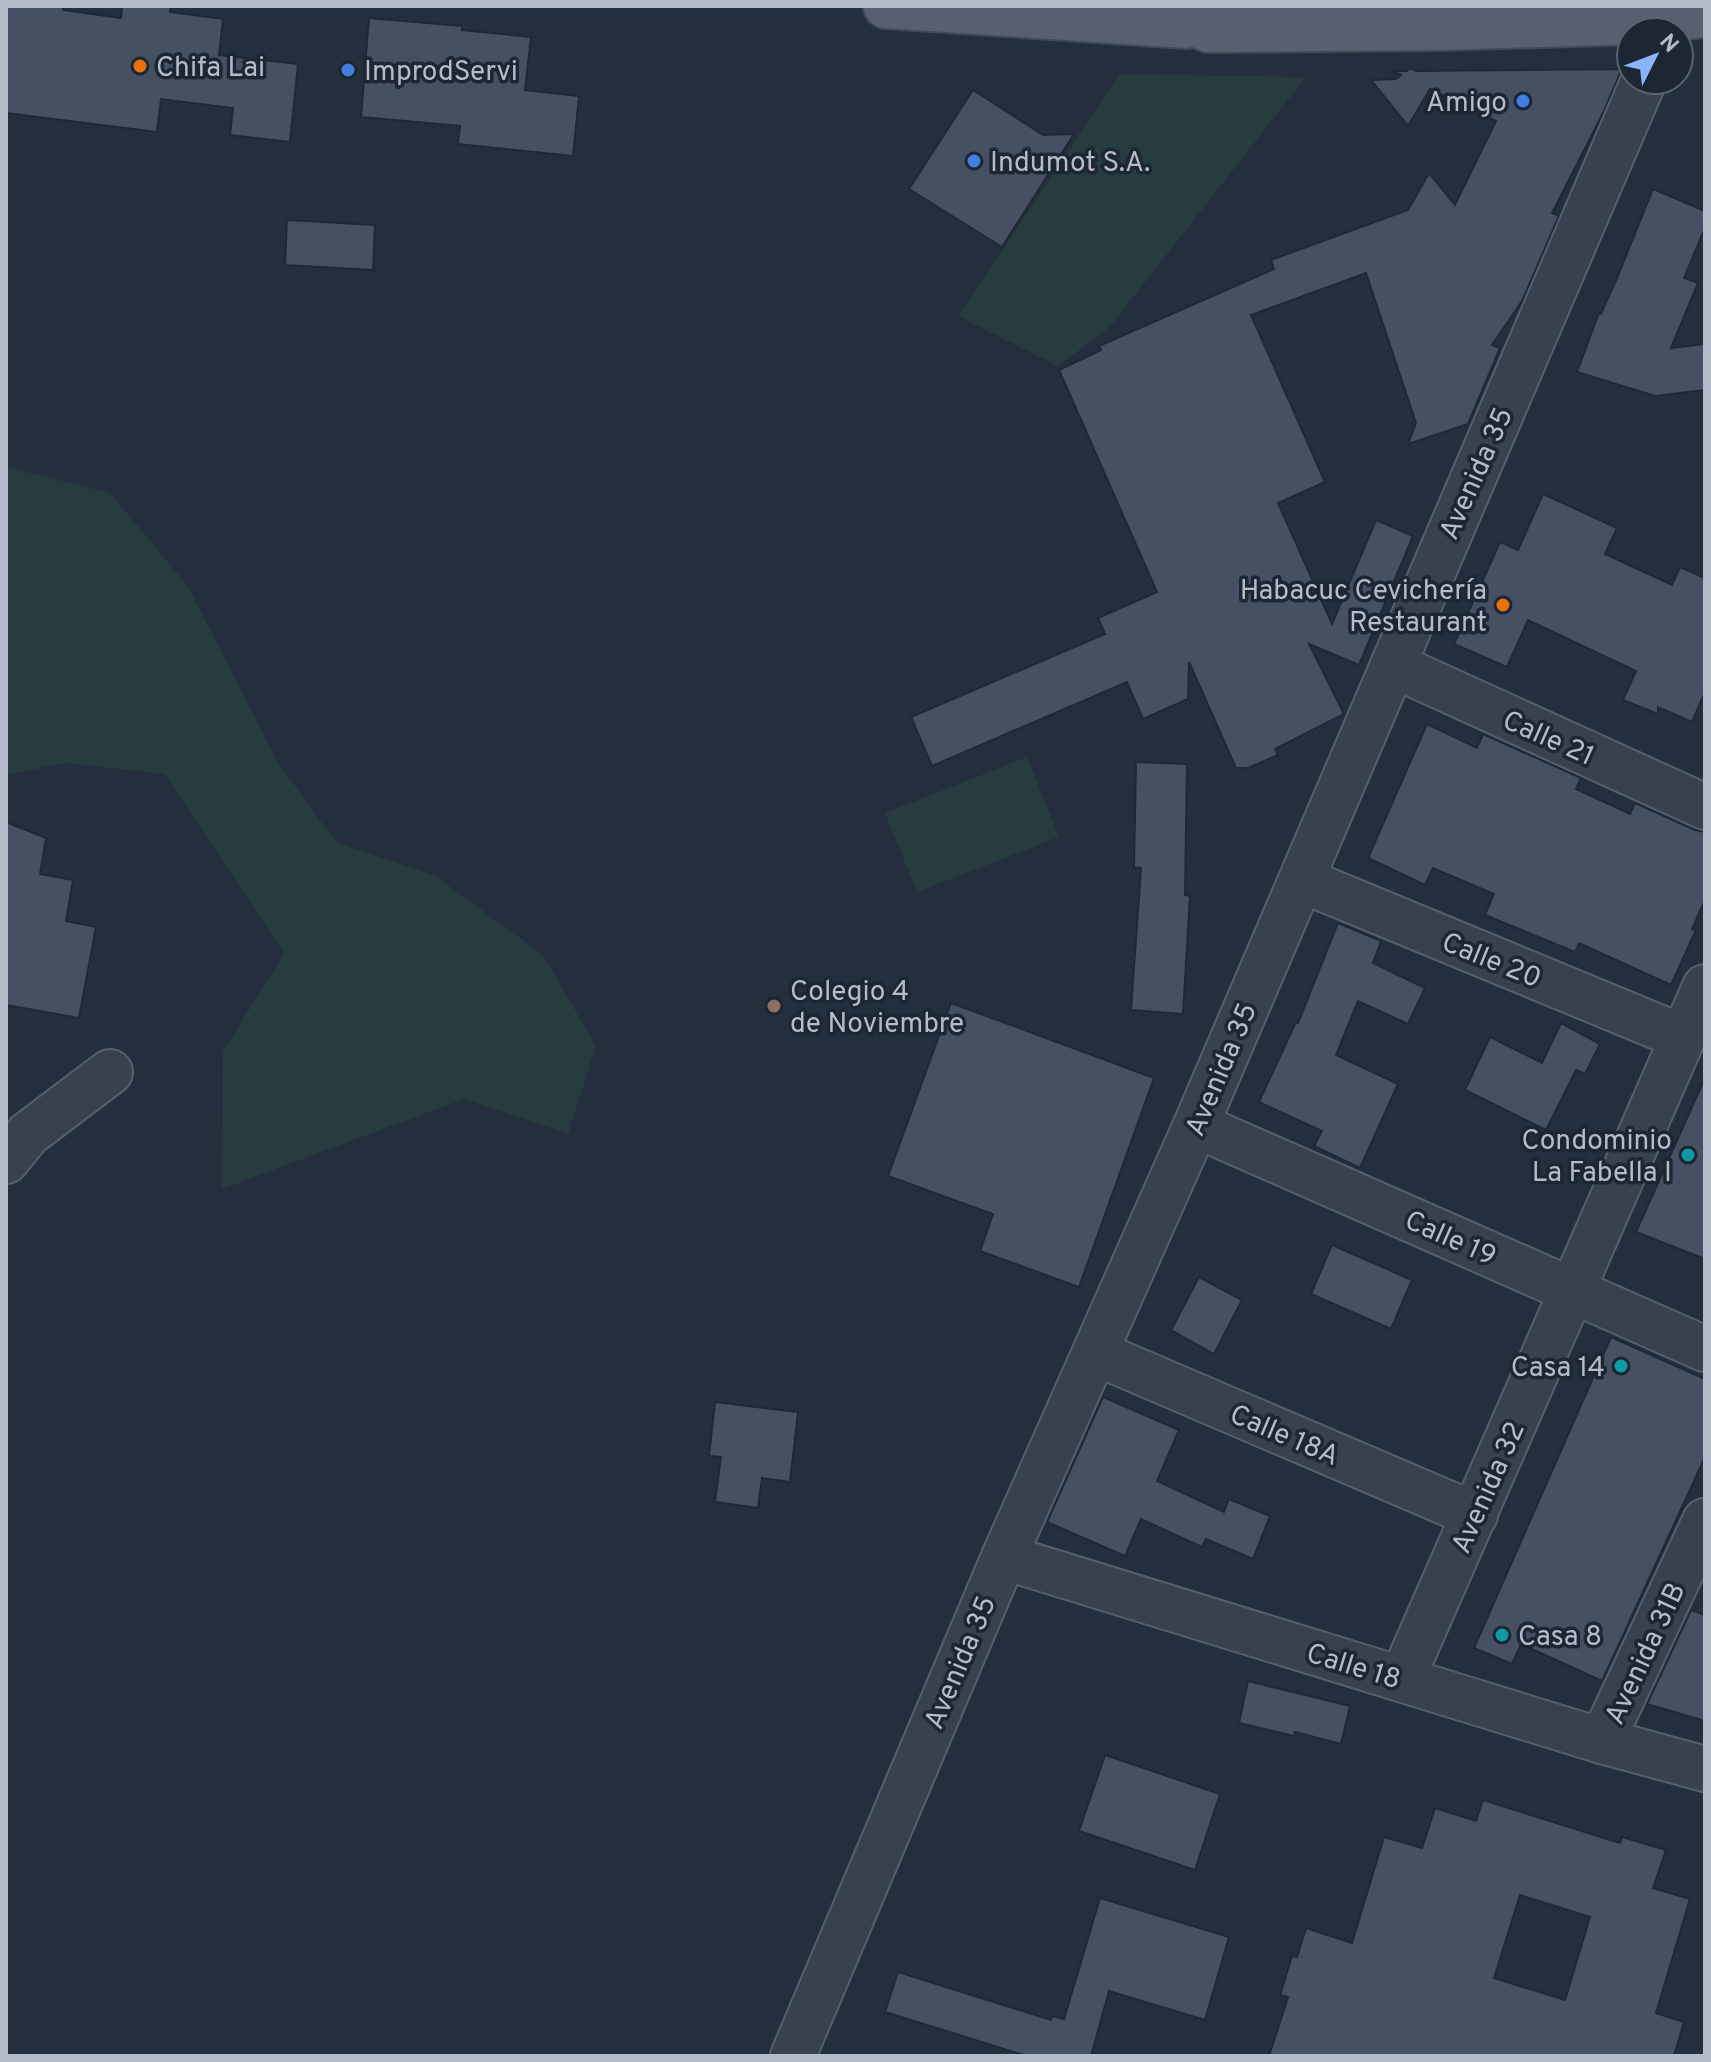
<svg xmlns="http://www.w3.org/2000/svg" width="1711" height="2062" font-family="Overpass,sans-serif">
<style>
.green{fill:#263c3f}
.building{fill:#455162;stroke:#1f2835;stroke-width:2;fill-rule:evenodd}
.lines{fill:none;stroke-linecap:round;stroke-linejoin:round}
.minor-casing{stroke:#565f6c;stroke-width:48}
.major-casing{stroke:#414a57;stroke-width:48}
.minor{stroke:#38414e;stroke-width:44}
.major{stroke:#56606e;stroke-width:44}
.food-dot{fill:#e8710a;stroke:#1d2633;stroke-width:3}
.shop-dot{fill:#3f7fe0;stroke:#1d2633;stroke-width:3}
.education-dot{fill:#8d6e63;stroke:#1d2633;stroke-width:3}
.culture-dot{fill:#0f9aa8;stroke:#1d2633;stroke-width:3}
.labels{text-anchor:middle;stroke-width:7;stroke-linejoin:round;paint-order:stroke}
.poi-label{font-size:28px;fill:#b4bcc9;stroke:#1d2633;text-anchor:start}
.street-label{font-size:28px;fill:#b4bcc9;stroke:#1d2633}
</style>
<rect width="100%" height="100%" fill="#242f3e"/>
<!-- green -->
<g class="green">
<polygon points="1120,74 1306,77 1109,328 1058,366 958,316"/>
<polygon points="6,467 110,493 187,585 279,764 336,842 434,875 543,955 596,1046 568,1134 464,1099 222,1189 223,1052 284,953 165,774 65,763 6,775"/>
<polygon points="1027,757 1059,837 917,892 885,813"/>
</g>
<!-- building -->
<g class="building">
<polygon points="6,6 63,6 63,10 121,18 122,6 171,6 170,12 223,19 219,55 298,64 290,142 230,135 233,108 161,99 157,132 6,113"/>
<polygon points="369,18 462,26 462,30 531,37 525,90 579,96 573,156 458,144 460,126 361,117"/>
<polygon points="1410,68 1416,71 1622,69 1604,111 1552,213 1559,216 1522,301 1492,345 1500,348 1468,424 1408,444 1416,423 1366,273 1251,315 1325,482 1278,503 1332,624 1376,520 1413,536 1359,665 1309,644 1344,714 1275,749 1278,755 1248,768 1236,768 1189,662 1188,699 1143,719 1127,682 932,766 911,717 1105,634 1098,618 1157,592 1059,370 1101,350 1099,346 1274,269 1271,260 1408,210 1429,173 1455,205 1496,121 1430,89 1408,126 1371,80 1396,79 1401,75 1392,71 1407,71"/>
<polygon points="973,90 1043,135 1074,134 1002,247 909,189"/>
<polygon points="1653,189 1705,211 1705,228 1684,278 1698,283 1671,348 1705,344 1705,390 1655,396 1577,372 1599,313 1601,314 1617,278"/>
<polygon points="287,220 375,225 373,270 285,265"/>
<polygon points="1543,494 1617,528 1605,554 1672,585 1680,567 1705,578 1705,692 1692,722 1658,707 1658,714 1623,700 1636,671 1528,620 1507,667 1454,644 1500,542 1518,550"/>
<polygon points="1427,724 1477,748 1483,734 1581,778 1576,789 1630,814 1635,803 1695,830 1705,832 1705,900 1692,929 1696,930 1671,985 1579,943 1575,952 1485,915 1494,894 1433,868 1425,885 1368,858"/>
<polygon points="1136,762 1187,764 1185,895 1190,896 1183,1014 1131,1010 1141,868 1134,867"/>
<polygon points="6,822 46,838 40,874 73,880 66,921 96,927 79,1018 6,1005"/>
<polygon points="1338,923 1381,941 1373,963 1425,988 1408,1024 1358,1001 1336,1055 1398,1084 1360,1168 1314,1146 1322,1131 1259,1102 1296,1022 1298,1023"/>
<polygon points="951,1003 1154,1078 1079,1287 980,1251 993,1214 888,1176"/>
<polygon points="1561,1023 1600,1044 1585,1074 1576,1070 1546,1130 1465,1090 1490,1037 1542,1063"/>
<polygon points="1705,1078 1705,1259 1636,1232"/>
<polygon points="1332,1245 1412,1280 1391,1329 1311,1294"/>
<polygon points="1199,1277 1242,1300 1214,1354 1171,1330"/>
<polygon points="1611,1337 1705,1379 1705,1457 1602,1681 1521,1644 1512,1664 1474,1648"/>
<polygon points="1103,1397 1179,1430 1157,1481 1224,1512 1229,1499 1270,1516 1253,1559 1206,1539 1202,1547 1141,1519 1125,1556 1047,1522"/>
<polygon points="715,1402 798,1412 790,1482 762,1478 758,1508 715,1502 721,1457 709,1456"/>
<polygon points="1691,1610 1705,1615 1705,1721 1647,1704"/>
<polygon points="1248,1681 1350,1706 1341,1744 1295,1732 1294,1736 1239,1723"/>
<polygon points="1105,1755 1220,1794 1195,1870 1079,1831"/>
<path d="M1483,1800L1620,1843L1622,1837L1666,1850L1653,1888L1690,1899L1656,2013L1684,2022L1674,2056H1269L1288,1997L1280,1995L1292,1956L1297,1957L1306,1928L1352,1943L1384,1837L1422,1848L1435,1808L1476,1821ZM1520,1895L1590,1917L1565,2000L1494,1978Z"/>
<polygon points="1100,1898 1229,1937 1205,2020 1109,1991 1091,2056 1027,2056 885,2012 898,1972 1051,2020 1052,2016 1064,2019"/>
</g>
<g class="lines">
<!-- minor casing -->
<g class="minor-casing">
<g id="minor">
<polyline points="1393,665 1705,807"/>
<polyline points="1302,880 1682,1037"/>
<polyline points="1196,1125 1705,1349"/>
<polyline points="6,1161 28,1134 110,1072"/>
<polyline points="1096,1353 1475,1515"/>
<polyline points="1004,1557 1602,1741 1705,1769"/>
<polyline points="1402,1679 1705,987"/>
<polyline points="1602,1741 1705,1521"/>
<polyline points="793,2056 1004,1557 1196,1125 1644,80"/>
</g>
</g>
<!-- major casing -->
<g class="major-casing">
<g id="major">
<polyline points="886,6 1186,26"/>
<polyline points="1154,6 1209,30 1437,28 1638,22 1705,15"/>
</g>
</g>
<!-- minor -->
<use href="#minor" class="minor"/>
<!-- major -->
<use href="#major" class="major"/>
</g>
<!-- markers -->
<g class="food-dot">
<circle cx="140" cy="66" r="8"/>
<circle cx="1503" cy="605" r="8"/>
</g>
<g class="shop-dot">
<circle cx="348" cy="70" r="8"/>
<circle cx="1523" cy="101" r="8"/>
<circle cx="974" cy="161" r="8"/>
</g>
<circle class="education-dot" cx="774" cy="1006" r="8"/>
<g class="culture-dot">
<circle cx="1688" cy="1155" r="8"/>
<circle cx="1621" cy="1366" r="8"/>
<circle cx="1502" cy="1635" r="8"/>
</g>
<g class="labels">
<!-- poi labels -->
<g class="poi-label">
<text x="156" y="76">Chifa Lai</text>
<text x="364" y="80">ImprodServi</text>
<text x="1507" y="111" text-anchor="end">Amigo</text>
<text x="990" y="171">Indumot S.A.</text>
<text x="1487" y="599" text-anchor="end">Habacuc Cevichería<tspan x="1487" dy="32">Restaurant</tspan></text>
<text x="790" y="1000">Colegio 4<tspan x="790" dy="32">de Noviembre</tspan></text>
<text x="1672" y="1149" text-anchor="end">Condominio<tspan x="1672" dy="32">La Fabella I</tspan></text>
<text x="1605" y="1376" text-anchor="end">Casa 14</text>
<text x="1518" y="1645">Casa 8</text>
</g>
<!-- street labels -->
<g class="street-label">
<text transform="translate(1475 473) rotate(-66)" y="10">Avenida 35</text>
<text transform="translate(1549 737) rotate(24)" y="10">Calle 21</text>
<text transform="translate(1492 959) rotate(22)" y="10">Calle 20</text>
<text transform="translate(1220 1069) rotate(-67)" y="10">Avenida 35</text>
<text transform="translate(1451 1237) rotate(24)" y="10">Calle 19</text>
<text transform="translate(1285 1434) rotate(23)" y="10">Calle 18A</text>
<text transform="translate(1487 1487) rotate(-66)" y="10">Avenida 32</text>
<text transform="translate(1644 1653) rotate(-65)" y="10">Avenida 31B</text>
<text transform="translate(959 1662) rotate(-67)" y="10">Avenida 35</text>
<text transform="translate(1354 1665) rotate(17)" y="10">Calle 18</text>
</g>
</g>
<!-- border -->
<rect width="1711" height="2062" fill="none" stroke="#b4bcc9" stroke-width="16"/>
<!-- north arrow -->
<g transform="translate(1655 56) rotate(48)"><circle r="38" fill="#1d2633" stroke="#59626f" stroke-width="2"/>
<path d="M0-6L14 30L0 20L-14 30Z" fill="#8ab4f8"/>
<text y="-12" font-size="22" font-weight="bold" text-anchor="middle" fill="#b4bcc9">N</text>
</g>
</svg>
